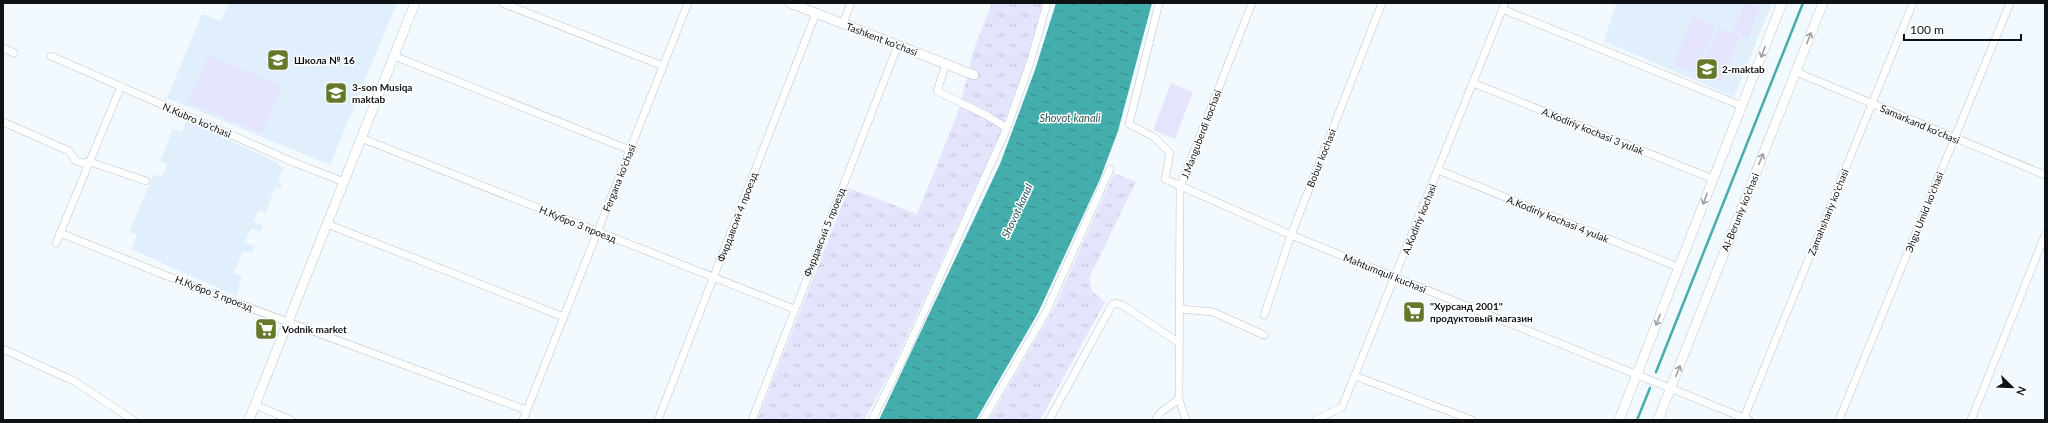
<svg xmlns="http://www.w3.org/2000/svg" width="2048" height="423" font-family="Lato,sans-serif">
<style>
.built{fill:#e0effb}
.park{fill:url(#park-tufts)}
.garden{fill:#e5e4fd}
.water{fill:url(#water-ripples)}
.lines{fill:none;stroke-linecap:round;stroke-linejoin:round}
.stream{stroke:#44aeac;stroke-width:2.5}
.street-casing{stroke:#bcc4cb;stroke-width:8}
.secondary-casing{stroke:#bcc4cb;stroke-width:10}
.street{stroke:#fff;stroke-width:7}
.secondary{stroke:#fff;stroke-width:9}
.oneway{stroke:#9fa0a1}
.labels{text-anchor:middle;stroke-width:3;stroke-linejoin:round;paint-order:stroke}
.street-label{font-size:10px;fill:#0f1215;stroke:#fff}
.poi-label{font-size:10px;font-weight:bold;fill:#0f1215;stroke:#fff;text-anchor:start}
.water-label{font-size:11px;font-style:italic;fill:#2c5a58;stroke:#fff}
</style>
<defs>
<pattern id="park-tufts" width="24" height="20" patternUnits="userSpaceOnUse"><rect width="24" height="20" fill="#e5e4fd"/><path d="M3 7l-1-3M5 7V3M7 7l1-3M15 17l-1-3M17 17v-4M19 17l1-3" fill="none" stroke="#c3c3d8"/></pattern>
<pattern id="water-ripples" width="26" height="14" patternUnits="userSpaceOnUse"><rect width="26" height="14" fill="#44aeac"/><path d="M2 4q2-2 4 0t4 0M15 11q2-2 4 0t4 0" fill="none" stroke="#378c8b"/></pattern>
</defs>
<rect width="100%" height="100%" fill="#f2f9ff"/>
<!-- built -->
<g class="built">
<polygon points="229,3 397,3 330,165 167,98 202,14 221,21"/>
<polygon points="1616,3 1772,3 1734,97 1604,41"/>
<polygon points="187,121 278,163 278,165 284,168 278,182 282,184 280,189 275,187 266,212 258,211 254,221 263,226 261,232 251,228 245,242 255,246 252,253 243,251 234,273 242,276 236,296 131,249 137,235 129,231 154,174 162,177 167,164 160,161 173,129 181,132"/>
</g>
<!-- park -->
<g class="park">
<polygon points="992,3 1043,3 1027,61 999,136 892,369 864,420 757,420 849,188 917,214 958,113 973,52"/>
<polygon points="1114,173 1136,182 1089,278 1092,291 1105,302 1040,420 989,420 1054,308"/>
</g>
<!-- garden -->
<g class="garden">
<polygon points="1744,3 1760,8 1748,38 1733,32"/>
<polygon points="1693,17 1715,26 1696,73 1674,64"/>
<polygon points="1718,28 1740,36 1721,83 1699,74"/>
<polygon points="208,55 282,86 262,133 188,102"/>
<polygon points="1171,83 1193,92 1175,139 1153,130"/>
</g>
<!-- water -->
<polygon class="water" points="1056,3 1152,3 1118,131 1100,179 1038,313 976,420 879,420 1000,164 1035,70"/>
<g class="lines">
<!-- stream -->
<g class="stream">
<polyline points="1656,372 1803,3"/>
<polyline points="1637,420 1650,388"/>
</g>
<!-- street casing -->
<g class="street-casing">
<g id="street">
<polyline points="502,3 663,66"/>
<polyline points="1159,3 1129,124 1154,137 1170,153 1165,179 1291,235 1749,420"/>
<polyline points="1502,9 1742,106"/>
<polyline points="843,24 851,3"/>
<polyline points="3,48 14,53"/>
<polyline points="51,56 293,162 344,182"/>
<polyline points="394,56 630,150"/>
<polyline points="1796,72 2045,175"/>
<polyline points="1473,83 1713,179"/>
<polyline points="3,122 69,151 76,161 83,163 90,162 146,181"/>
<polyline points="1007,128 1031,60 1047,3"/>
<polyline points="361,138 794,309"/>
<polyline points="1438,170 1678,267"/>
<polyline points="327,224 564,317"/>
<polyline points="60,233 207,292 526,410"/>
<polyline points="56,243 121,86"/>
<polyline points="1180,309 1213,312 1264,335"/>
<polyline points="1264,315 1291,235 1382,3"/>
<polyline points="3,349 74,381 133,420"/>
<polyline points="1355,376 1472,420"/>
<polyline points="255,405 291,420"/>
<polyline points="523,420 688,3"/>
<polyline points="658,420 816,13"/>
<polyline points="752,420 898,45"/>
<polyline points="872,420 905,354 1007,128 986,115 937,91 946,64"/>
<polyline points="983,420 1046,312 1110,169"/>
<polyline points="1049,420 1112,305 1115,303 1122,305 1179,343"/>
<polyline points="1156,420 1160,413 1179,399"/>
<polyline points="1186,420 1179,399 1180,187 1252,3"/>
<polyline points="1316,420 1342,407 1505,3"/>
<polyline points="1743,420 1913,3"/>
<polyline points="1839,420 2010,3"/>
<polyline points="1971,420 2045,235"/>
</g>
</g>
<!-- secondary casing -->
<g class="secondary-casing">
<g id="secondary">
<polyline points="790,3 974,75"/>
<polyline points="249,420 415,3"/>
<polyline points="1619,420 1782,3"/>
<polyline points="1658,420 1823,3"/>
</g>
</g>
<!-- street -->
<use href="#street" class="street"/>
<!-- secondary -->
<use href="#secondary" class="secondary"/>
</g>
<!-- one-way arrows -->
<defs><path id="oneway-shaft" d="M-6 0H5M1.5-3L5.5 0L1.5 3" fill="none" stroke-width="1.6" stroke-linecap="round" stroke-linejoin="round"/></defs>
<g class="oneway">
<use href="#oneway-shaft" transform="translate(1809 38) rotate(-69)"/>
<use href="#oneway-shaft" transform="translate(1763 52) rotate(111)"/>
<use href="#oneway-shaft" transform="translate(1761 159) rotate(-68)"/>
<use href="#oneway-shaft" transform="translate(1705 199) rotate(111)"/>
<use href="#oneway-shaft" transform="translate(1658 320) rotate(111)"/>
<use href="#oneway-shaft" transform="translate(1678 371) rotate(-68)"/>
</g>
<!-- icons -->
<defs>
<g id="school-square" transform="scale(1.15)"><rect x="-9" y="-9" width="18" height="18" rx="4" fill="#647929" stroke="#fff"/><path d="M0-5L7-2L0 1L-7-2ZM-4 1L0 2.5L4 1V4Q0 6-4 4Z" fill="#fff"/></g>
<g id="supermarket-square" transform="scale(1.15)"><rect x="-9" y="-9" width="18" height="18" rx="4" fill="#647929" stroke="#fff"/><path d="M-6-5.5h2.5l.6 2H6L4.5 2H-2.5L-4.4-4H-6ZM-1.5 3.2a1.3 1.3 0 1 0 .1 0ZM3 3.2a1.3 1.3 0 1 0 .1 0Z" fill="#fff"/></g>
</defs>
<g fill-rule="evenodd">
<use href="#school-square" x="278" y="60"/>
<use href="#school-square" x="1707" y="69"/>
<use href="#school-square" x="336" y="93"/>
<use href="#supermarket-square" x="1414" y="312"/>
<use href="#supermarket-square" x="266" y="329"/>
</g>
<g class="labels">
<!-- street labels -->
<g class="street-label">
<text transform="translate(882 39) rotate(21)" y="4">Tashkent ko'chasi</text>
<text transform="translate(197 120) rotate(23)" y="4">N.Kubro ko'chasi</text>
<text transform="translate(1920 124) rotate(23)" y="4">Samarkand ko'chasi</text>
<text transform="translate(1593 131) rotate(22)" y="4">A.Kodiriy kochasi 3 yulak</text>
<text transform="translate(1201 134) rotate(-69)" y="4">J.Manguberdi kochasi</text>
<text transform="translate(1321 158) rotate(-68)" y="4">Bobur kochasi</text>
<text transform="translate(619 178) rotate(-68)" y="4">Fergana ko'chasi</text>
<text transform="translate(1740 212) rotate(-68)" y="4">Al-Beruniy ko’chasi</text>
<text transform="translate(1828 212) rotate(-68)" y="4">Zamahshariy ko'chasi</text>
<text transform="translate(1924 212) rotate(-68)" y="4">Эhgu Umid ko’chasi</text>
<text transform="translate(737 217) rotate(-69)" y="4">Фирдавсий 4 проезд</text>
<text transform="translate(1419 219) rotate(-68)" y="4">A.Kodiriy kochasi</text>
<text transform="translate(1558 219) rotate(22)" y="4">A.Kodiriy kochasi 4 yulak</text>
<text transform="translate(578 224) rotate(22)" y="4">Н.Кубро 3 проезд</text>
<text transform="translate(824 232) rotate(-68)" y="4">Фирдавсий 5 проезд</text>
<text transform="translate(1385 273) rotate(22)" y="4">Mahtumquli kuchasi</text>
<text transform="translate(214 293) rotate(21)" y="4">Н.Кубро 5 проезд</text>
</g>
<!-- poi labels -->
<g class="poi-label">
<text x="294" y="64">Школа № 16</text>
<text x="1722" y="73">2-maktab</text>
<text x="352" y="91">3-son Musiqa<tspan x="352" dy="12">maktab</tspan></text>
<text x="1430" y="310">"Хурсанд 2001"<tspan x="1430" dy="12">продуктовый магазин</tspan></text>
<text x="282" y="333">Vodnik market</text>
</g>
<!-- water labels -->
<g class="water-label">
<text x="1070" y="122">Shovot kanali</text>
<text transform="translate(1017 211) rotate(-65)" y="4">Shovot kanal</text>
</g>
</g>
<!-- border -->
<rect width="2048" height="423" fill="none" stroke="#0f1215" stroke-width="8"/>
<!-- north arrow -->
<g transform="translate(2012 387) rotate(113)" stroke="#ffffff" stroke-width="3" paint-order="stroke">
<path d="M0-3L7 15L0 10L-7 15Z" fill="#0f1215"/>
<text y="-6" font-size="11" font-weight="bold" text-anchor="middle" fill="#0f1215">N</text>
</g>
<!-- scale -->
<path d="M1904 34v6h117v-6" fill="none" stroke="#0f1215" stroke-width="2"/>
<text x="1910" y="34" font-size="12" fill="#0f1215" stroke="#ffffff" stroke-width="3" paint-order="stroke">100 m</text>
</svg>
